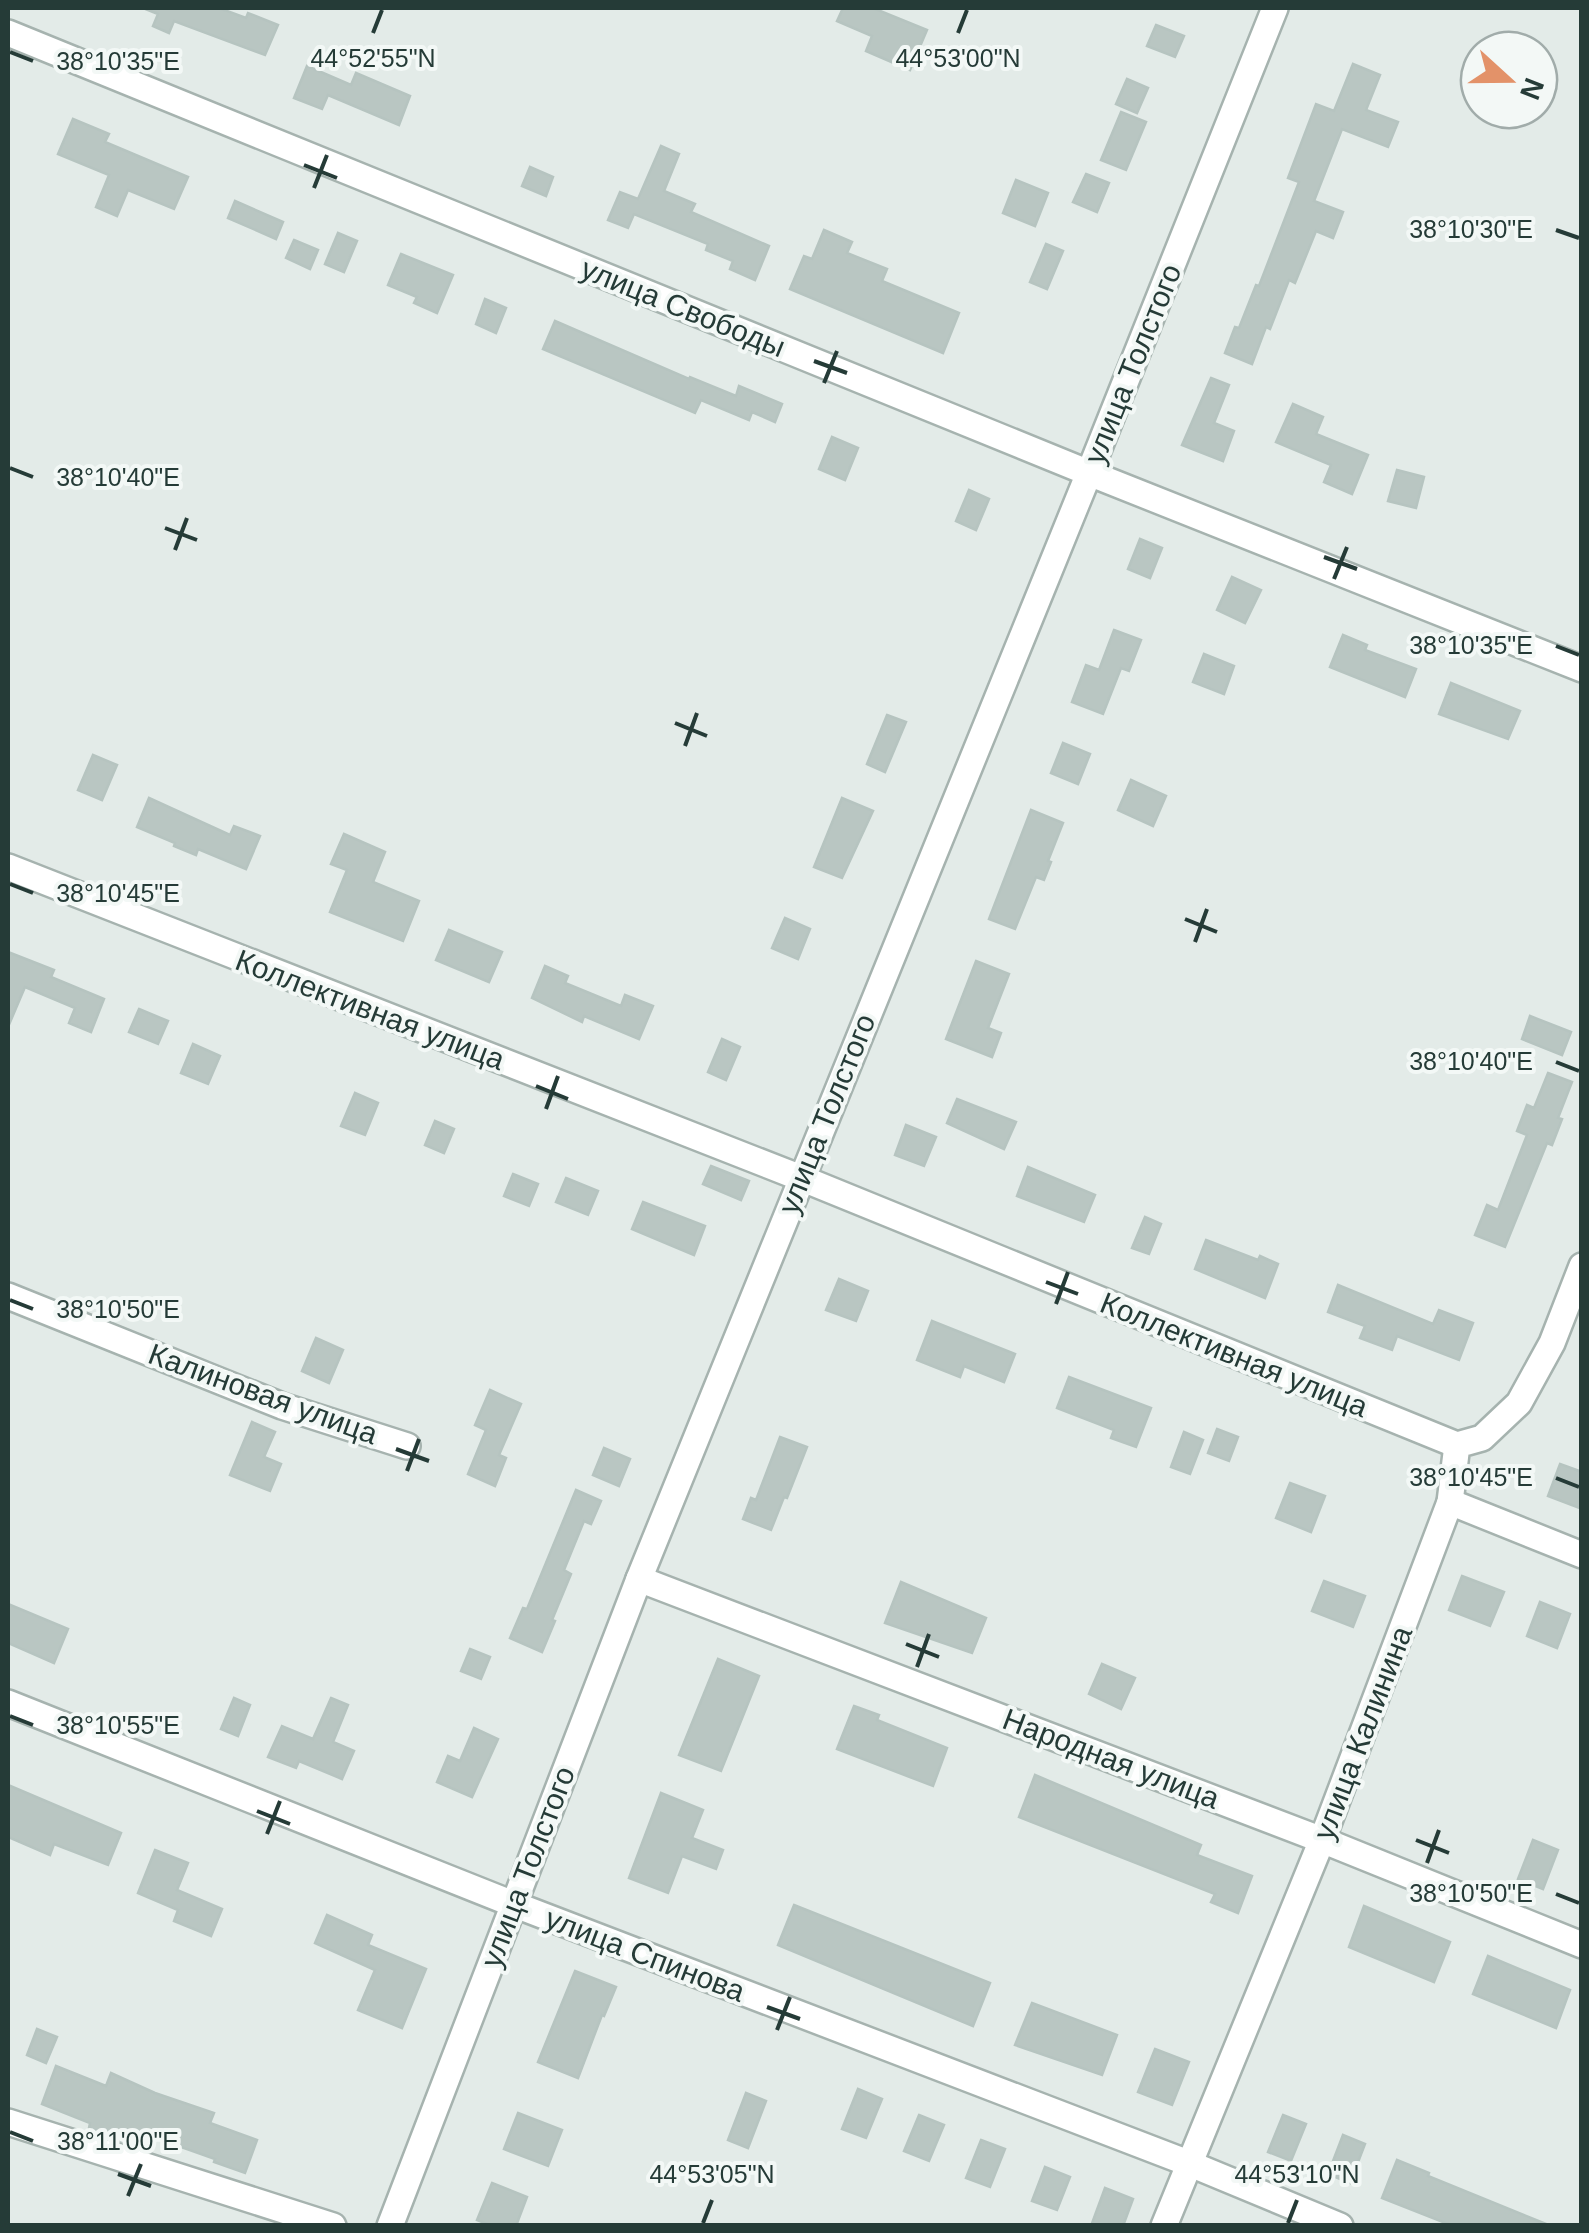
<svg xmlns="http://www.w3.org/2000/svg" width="1589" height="2233" font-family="Arial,sans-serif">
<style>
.building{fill:#b9c6c2;stroke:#b6c4c0;stroke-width:2.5}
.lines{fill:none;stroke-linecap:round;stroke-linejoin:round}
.minor-casing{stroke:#a6b3af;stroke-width:30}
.minor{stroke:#fff;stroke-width:25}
.ticks{fill:none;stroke:#253b37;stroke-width:4}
.labels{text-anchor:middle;stroke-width:8;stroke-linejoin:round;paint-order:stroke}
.street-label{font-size:30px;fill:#253b37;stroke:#f3f8f6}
.ticks-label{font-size:25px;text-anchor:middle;fill:#253b37;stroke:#f3f8f6;stroke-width:8;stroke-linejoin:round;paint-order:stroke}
</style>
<rect width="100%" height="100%" fill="#e3ebe8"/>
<!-- building -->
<g class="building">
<polygon points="143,8 219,8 246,18 248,13 278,25 265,55 174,21 169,33 153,26 158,14"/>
<polygon points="843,8 873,8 927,30 910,70 866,51 872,36 837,21"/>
<polygon points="1156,25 1184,36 1175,57 1147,46"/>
<polygon points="1353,64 1380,75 1366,110 1398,122 1388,147 1342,129 1314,201 1343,212 1333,238 1316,231 1295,283 1289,280 1270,329 1266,327 1252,364 1225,353 1235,327 1239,328 1256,285 1259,286 1299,182 1288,178 1316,104 1334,111"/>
<polygon points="307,66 351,85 356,73 410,96 399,125 328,95 322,109 294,98"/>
<polygon points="1127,79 1148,88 1137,113 1116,104"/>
<polygon points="1121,112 1146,122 1126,170 1101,160"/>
<polygon points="73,119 109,134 105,142 188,177 174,209 128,190 117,216 96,207 109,175 58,154"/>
<polygon points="661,146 679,154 664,191 695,204 691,212 769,246 755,280 730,269 733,261 706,250 708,244 634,214 628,228 608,220 620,192 638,199"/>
<polygon points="530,167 553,177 546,196 522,186"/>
<polygon points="1086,174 1109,183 1097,212 1073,202"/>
<polygon points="1016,180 1048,193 1035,226 1003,213"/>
<polygon points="235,201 283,222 276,239 228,218"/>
<polygon points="824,230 852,242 847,253 887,269 882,281 959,313 943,353 790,289 804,256 812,259"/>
<polygon points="338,233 357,241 344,272 325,264"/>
<polygon points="294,240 318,250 310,269 286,258"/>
<polygon points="1046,244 1063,251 1047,289 1030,282"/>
<polygon points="401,254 453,275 437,313 414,303 417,297 388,285"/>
<polygon points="485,299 506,308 496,333 476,324"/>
<polygon points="555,321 689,379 690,377 736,396 739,386 782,404 775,422 752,412 749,420 701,400 695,413 543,349"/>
<polygon points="1211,378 1229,385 1214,423 1234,431 1223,461 1182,445"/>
<polygon points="1293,404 1323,417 1316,434 1368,455 1352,494 1324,482 1331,465 1276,442"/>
<polygon points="832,437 858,448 845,480 819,469"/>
<polygon points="1397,470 1424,477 1416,508 1388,501"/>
<polygon points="969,490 989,499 976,530 956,521"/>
<polygon points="1140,539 1162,548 1150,578 1128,569"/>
<polygon points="1232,577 1261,590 1245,623 1217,610"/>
<polygon points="1114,630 1141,640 1129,671 1121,668 1103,714 1072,702 1086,665 1099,670"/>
<polygon points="1343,635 1367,645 1365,650 1416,669 1405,697 1330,667"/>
<polygon points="1204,654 1234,666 1224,694 1193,682"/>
<polygon points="1451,683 1520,711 1508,739 1439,714"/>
<polygon points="887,715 906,722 885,772 867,764"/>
<polygon points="1063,743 1090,754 1078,784 1051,773"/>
<polygon points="93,755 117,765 102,800 78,790"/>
<polygon points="1131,780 1166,796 1153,826 1118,810"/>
<polygon points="149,798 230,835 234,826 260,836 246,869 198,849 196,855 174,846 175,843 137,827"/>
<polygon points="842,798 873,811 842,878 814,867"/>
<polygon points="1031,810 1063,823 1048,861 1051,862 1044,880 1036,877 1015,929 989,919"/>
<polygon points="344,834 385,852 373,882 419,901 403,941 330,912 347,870 331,864"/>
<polygon points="785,918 810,929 798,959 772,948"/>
<polygon points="449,930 502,952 489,982 436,960"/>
<polygon points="8,952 54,970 51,977 104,999 91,1032 69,1023 75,1008 25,987 8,1027"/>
<polygon points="976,961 1009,974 988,1028 1001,1033 992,1057 946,1039"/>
<polygon points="545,966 568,976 565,983 621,1006 625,995 653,1006 639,1039 584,1016 582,1022 532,998"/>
<polygon points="139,1009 168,1021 158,1044 129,1032"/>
<polygon points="1530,1016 1571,1032 1562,1055 1522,1039"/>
<polygon points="722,1039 740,1047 726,1080 708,1072"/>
<polygon points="193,1044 220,1056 208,1084 181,1073"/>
<polygon points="1548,1073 1572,1082 1558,1118 1562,1119 1552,1145 1547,1143 1505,1247 1475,1235 1487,1205 1498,1210 1527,1135 1517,1131 1527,1105 1534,1108"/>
<polygon points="355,1093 378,1103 365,1135 341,1126"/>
<polygon points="957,1099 1016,1122 1004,1149 947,1123"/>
<polygon points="435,1121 454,1129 444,1153 425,1145"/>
<polygon points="906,1125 936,1137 924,1166 895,1155"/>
<polygon points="711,1166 749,1181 741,1200 703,1184"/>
<polygon points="1028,1167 1095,1195 1084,1222 1017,1196"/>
<polygon points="513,1174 538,1184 529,1206 504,1196"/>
<polygon points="566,1178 598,1191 588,1215 556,1202"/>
<polygon points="643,1202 705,1226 694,1255 632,1229"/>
<polygon points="1145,1217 1161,1224 1149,1254 1132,1248"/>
<polygon points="1206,1240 1258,1260 1260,1256 1278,1264 1265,1298 1195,1269"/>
<polygon points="839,1279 868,1291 856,1321 826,1310"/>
<polygon points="1338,1285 1433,1324 1439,1310 1473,1323 1459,1360 1397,1336 1392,1350 1360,1338 1365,1326 1328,1312"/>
<polygon points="932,1321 1015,1354 1004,1382 964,1366 960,1377 917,1360"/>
<polygon points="316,1338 343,1350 329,1383 302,1371"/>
<polygon points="1069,1377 1151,1408 1136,1447 1111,1438 1114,1430 1057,1408"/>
<polygon points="490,1390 521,1404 499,1455 506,1458 495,1486 468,1474 486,1430 475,1425"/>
<polygon points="252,1422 275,1432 264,1457 281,1464 270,1491 230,1475"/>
<polygon points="1217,1429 1238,1437 1229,1461 1208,1453"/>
<polygon points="1184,1432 1203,1440 1190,1474 1171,1467"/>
<polygon points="780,1437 807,1447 787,1498 784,1497 771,1530 743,1519 751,1498 756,1500"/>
<polygon points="604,1448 630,1459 619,1486 593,1475"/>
<polygon points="1560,1464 1582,1472 1582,1509 1548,1496"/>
<polygon points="1290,1483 1325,1496 1311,1532 1276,1518"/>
<polygon points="576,1490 601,1501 591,1524 584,1521 564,1570 571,1574 552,1620 555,1621 542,1652 510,1638 523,1608 527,1609"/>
<polygon points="1462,1576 1504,1592 1490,1626 1449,1610"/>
<polygon points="1324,1581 1365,1596 1353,1627 1312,1611"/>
<polygon points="901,1582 986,1618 972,1653 885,1623"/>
<polygon points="1540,1602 1570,1614 1557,1648 1527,1636"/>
<polygon points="8,1604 68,1629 54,1663 8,1643"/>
<polygon points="470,1649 490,1657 481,1679 461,1671"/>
<polygon points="718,1659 759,1676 721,1771 679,1755"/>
<polygon points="1102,1664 1135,1678 1121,1709 1089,1694"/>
<polygon points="234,1698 250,1705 238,1736 221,1729"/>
<polygon points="331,1698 348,1705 333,1742 354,1751 342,1779 299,1761 296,1768 268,1757 282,1726 313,1739"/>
<polygon points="854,1706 879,1715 877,1720 947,1748 933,1786 837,1749"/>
<polygon points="474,1728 498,1739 472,1797 437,1782 448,1756 460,1761"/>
<polygon points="1035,1775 1201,1845 1197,1855 1252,1876 1238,1913 1211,1902 1215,1894 1019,1817"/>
<polygon points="8,1785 121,1833 108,1865 54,1844 50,1855 8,1837"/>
<polygon points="661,1793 703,1810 692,1838 723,1850 716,1869 682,1856 668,1893 629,1878"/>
<polygon points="1533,1840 1558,1850 1543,1889 1518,1879"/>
<polygon points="155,1850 188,1863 177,1890 222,1909 211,1936 174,1921 178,1910 138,1893"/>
<polygon points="794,1905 990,1983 973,2026 778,1945"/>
<polygon points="1364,1906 1450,1942 1434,1982 1349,1947"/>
<polygon points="327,1915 372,1935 368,1945 426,1969 402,2028 358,2010 375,1970 315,1943"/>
<polygon points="1488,1956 1570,1990 1556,2028 1473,1994"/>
<polygon points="575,1971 616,1987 604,2016 602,2015 578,2078 538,2062"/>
<polygon points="1032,2003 1117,2035 1102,2075 1015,2045"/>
<polygon points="37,2029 57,2037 46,2063 27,2055"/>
<polygon points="1155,2049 1189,2062 1172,2105 1138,2092"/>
<polygon points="56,2066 106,2086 111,2073 155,2093 214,2113 210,2123 257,2140 245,2173 214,2162 215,2159 139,2132 133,2145 121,2141 89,2128 90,2123 42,2104"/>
<polygon points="858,2089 882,2099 866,2138 842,2129"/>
<polygon points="746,2093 766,2101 748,2148 728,2140"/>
<polygon points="518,2113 562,2130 548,2166 504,2149"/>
<polygon points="919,2115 944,2125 929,2161 904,2151"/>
<polygon points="1283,2115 1306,2124 1291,2161 1268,2152"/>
<polygon points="1343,2135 1365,2144 1350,2183 1328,2174"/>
<polygon points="981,2140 1005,2149 990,2187 966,2178"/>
<polygon points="1397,2160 1429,2173 1428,2176 1551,2226 1453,2226 1382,2198"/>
<polygon points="1045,2167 1070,2177 1057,2210 1032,2201"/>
<polygon points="492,2183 527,2197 516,2226 492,2226 477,2220"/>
<polygon points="1105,2188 1133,2199 1123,2226 1091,2226"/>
</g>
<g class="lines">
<!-- minor casing -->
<g class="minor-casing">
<g id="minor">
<polyline points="8,33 1089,473 1582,669"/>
<polyline points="8,867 801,1178 1457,1445"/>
<polyline points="8,1296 282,1406 407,1446"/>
<polyline points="1450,1502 1582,1555"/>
<polyline points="639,1579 1322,1840 1582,1945"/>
<polyline points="8,1703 513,1904 1188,2163 1340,2226"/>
<polyline points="8,2122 333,2226"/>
<polyline points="390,2226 639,1579 1089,473 1275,8"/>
<polyline points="1164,2226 1322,1840 1450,1502 1457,1445 1482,1438 1519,1403 1552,1343 1582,1266"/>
</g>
</g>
<!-- minor -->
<use href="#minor" class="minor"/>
</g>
<!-- ticks -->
<path class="ticks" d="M373,33L382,10M958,33L967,10M10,52L33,61M304,165L337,178M314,188L327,155M1556,230L1579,238M814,361L847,373M824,383L837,351M10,468L33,477M165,528L197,540M175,550L187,518M1324,557L1357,569M1334,579L1347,547M1556,646L1579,655M675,723L707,736M685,746L697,713M10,884L33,893M1185,919L1217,932M1195,942L1207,909M1556,1062L1579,1071M536,1086L568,1099M546,1109L558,1076M1046,1282L1078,1294M10,1300L33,1309M1056,1304L1068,1272M396,1449L429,1461M407,1471L419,1439M1556,1478L1579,1487M906,1644L939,1657M917,1667L929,1634M10,1716L33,1725M257,1811L290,1824M267,1834L280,1801M1416,1840L1449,1853M1427,1863L1439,1830M1556,1894L1579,1903M767,2007L800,2019M777,2030L790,1997M10,2132L33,2141M118,2174L151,2186M128,2196L141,2164M703,2223L712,2200M1288,2223L1297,2200"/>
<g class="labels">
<!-- street labels -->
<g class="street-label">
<text transform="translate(683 308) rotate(22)" y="10">улица Свободы</text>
<text transform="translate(1133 364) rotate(-68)" y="10">улица Толстого</text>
<text transform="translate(370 1010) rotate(21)" y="10">Коллективная улица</text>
<text transform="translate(827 1114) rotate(-68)" y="10">улица Толстого</text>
<text transform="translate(1234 1355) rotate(22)" y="10">Коллективная улица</text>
<text transform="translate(263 1394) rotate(20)" y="10">Калиновая улица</text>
<text transform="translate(1363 1733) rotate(-69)" y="10">улица Калинина</text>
<text transform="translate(1111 1759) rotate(21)" y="10">Народная улица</text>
<text transform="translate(528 1867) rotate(-69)" y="10">улица Толстого</text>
<text transform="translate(645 1955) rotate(21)" y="10">улица Спинова</text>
</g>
</g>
<g class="ticks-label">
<text x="373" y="67">44°52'55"N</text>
<text x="958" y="67">44°53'00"N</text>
<text x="118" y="70">38°10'35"E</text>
<text x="1471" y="238">38°10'30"E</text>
<text x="118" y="486">38°10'40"E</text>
<text x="1471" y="654">38°10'35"E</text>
<text x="118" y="902">38°10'45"E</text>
<text x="1471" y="1070">38°10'40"E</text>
<text x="118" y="1318">38°10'50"E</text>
<text x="1471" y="1486">38°10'45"E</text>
<text x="118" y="1734">38°10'55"E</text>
<text x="1471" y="1902">38°10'50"E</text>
<text x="118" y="2150">38°11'00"E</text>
<text x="712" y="2183">44°53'05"N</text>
<text x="1297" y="2183">44°53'10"N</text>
</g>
<!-- border -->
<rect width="1589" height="2233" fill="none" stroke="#253b37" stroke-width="20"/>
<!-- north arrow -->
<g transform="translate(1509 80) rotate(111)"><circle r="48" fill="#f3f8f6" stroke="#a1acaa" stroke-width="2.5"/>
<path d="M0-8L18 38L0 25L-18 38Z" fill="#e39269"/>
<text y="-15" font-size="28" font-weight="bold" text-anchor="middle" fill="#253b37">N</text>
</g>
</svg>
